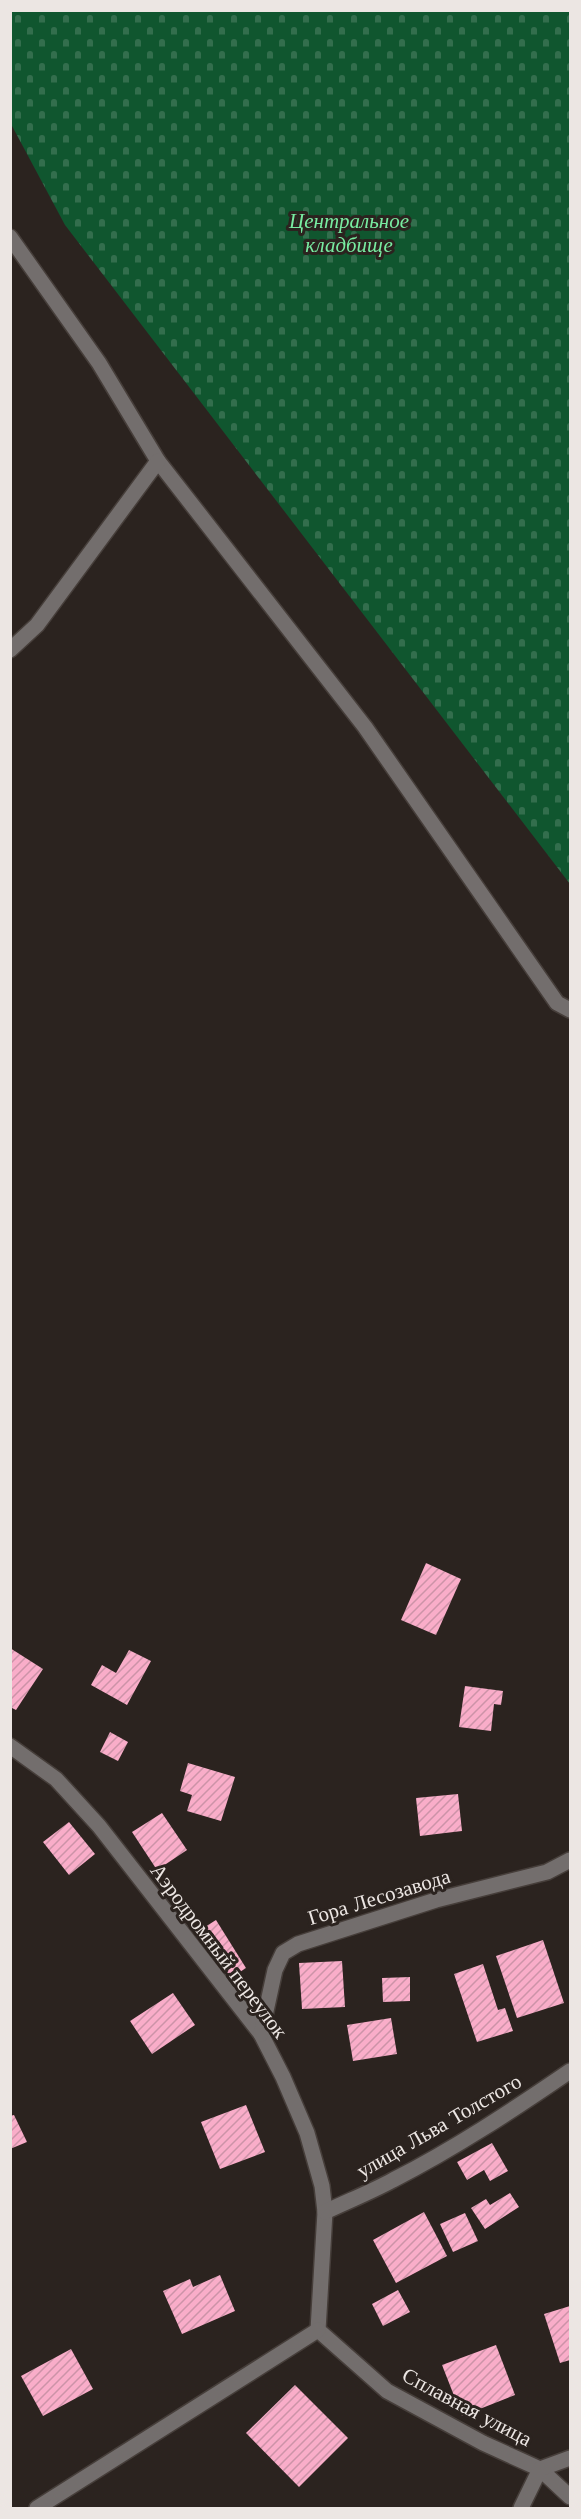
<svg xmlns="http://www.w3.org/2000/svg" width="581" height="2519" font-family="'Libre Baskerville',serif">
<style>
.cemetery{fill:url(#cemetery-stones)}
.building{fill:url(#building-hatch)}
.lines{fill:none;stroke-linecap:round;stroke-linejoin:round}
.minor-casing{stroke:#463e3a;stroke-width:18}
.minor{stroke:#736e6d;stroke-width:15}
.labels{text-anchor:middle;stroke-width:6;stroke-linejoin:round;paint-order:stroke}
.park-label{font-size:21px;font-style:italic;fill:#78eca1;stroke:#2b231f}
.street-label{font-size:21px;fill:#ece6e3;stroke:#2b231f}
</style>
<defs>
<pattern id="cemetery-stones" width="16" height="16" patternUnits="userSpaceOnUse" patternTransform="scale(1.5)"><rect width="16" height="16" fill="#10562f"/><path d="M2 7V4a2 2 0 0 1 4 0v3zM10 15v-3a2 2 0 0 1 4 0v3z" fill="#336e4d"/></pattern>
<pattern id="building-hatch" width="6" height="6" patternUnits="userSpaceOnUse" patternTransform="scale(1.5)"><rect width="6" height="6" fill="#f9adc9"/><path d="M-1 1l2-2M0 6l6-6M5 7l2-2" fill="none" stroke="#cc93a8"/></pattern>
</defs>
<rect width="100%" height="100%" fill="#2b231f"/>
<!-- cemetery -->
<polygon class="cemetery" points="10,11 570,11 570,884 65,225 11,124"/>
<!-- building -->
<g class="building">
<polygon points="426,1563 461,1579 436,1635 401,1620"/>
<polygon points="10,1648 43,1669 16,1710 10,1707"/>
<polygon points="129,1650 151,1661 127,1705 91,1685 102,1665 116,1673"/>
<polygon points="465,1686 503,1691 501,1705 494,1704 491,1731 459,1727"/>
<polygon points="110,1732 128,1742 118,1761 100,1752"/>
<polygon points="188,1763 235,1777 221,1821 187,1811 192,1795 180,1791"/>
<polygon points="458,1794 462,1831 420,1836 416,1798"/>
<polygon points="162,1813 187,1850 157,1870 132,1832"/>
<polygon points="69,1822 95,1854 69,1875 43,1842"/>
<polygon points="216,1920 246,1968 231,1978 200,1930"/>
<polygon points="543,1940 564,2003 517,2018 496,1956"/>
<polygon points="342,1961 345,2007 302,2009 299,1963"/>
<polygon points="483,1964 498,2010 505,2008 513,2031 477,2042 454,1974"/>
<polygon points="410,1977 410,2001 383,2002 382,1978"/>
<polygon points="173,1993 195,2025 152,2054 130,2021"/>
<polygon points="391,2018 397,2054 353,2061 347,2025"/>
<polygon points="246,2105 265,2152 220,2169 201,2122"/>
<polygon points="14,2115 27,2142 10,2149 10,2116"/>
<polygon points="492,2143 508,2171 490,2181 484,2170 467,2180 457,2162"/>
<polygon points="510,2193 519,2207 485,2229 471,2208 486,2199 490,2205"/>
<polygon points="424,2212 447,2256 396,2283 373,2240"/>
<polygon points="465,2213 478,2241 453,2252 440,2224"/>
<polygon points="220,2275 235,2311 182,2334 163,2291 190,2279 193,2287"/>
<polygon points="398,2290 410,2312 383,2326 372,2304"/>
<polygon points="570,2306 570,2360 560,2363 544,2314"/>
<polygon points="496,2345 515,2395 462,2416 442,2365"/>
<polygon points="71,2349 93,2389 43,2416 21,2376"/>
<polygon points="295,2385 348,2438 299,2487 246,2433"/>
</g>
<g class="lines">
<!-- minor casing -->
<g class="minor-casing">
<g id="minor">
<polyline points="10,237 99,363 158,461 365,727 557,1003 570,1010"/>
<polyline points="10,650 37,625 158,461"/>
<polyline points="10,1746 56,1779 99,1826 261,2034 283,2077 307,2133 322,2186 325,2212 318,2330"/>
<polyline points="261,2034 275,1970 283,1953 298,1944 436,1900 547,1872 570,1860"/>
<path d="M325,2212C348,2201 371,2192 393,2180C454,2149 513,2110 570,2071"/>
<polyline points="318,2330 387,2391 483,2443 540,2469 570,2497"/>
<polyline points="37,2508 318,2330"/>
<polyline points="521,2508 540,2469 570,2458"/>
</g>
</g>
<!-- minor -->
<use href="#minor" class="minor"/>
</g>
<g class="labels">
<!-- park labels -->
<g class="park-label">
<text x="349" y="228">Центральное<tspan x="349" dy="24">кладбище</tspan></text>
</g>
<!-- street labels -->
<g class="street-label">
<text transform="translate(379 1897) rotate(-17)" y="7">Гора Лесозавода</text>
<text transform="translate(219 1951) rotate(53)" y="7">Аэродромный переулок</text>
<text transform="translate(439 2126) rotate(-30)" y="7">улица Льва Толстого</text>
<text transform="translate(467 2407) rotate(28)" y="7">Сплавная улица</text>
</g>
</g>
<!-- border -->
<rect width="581" height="2519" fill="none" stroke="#ece6e3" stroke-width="24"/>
</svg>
